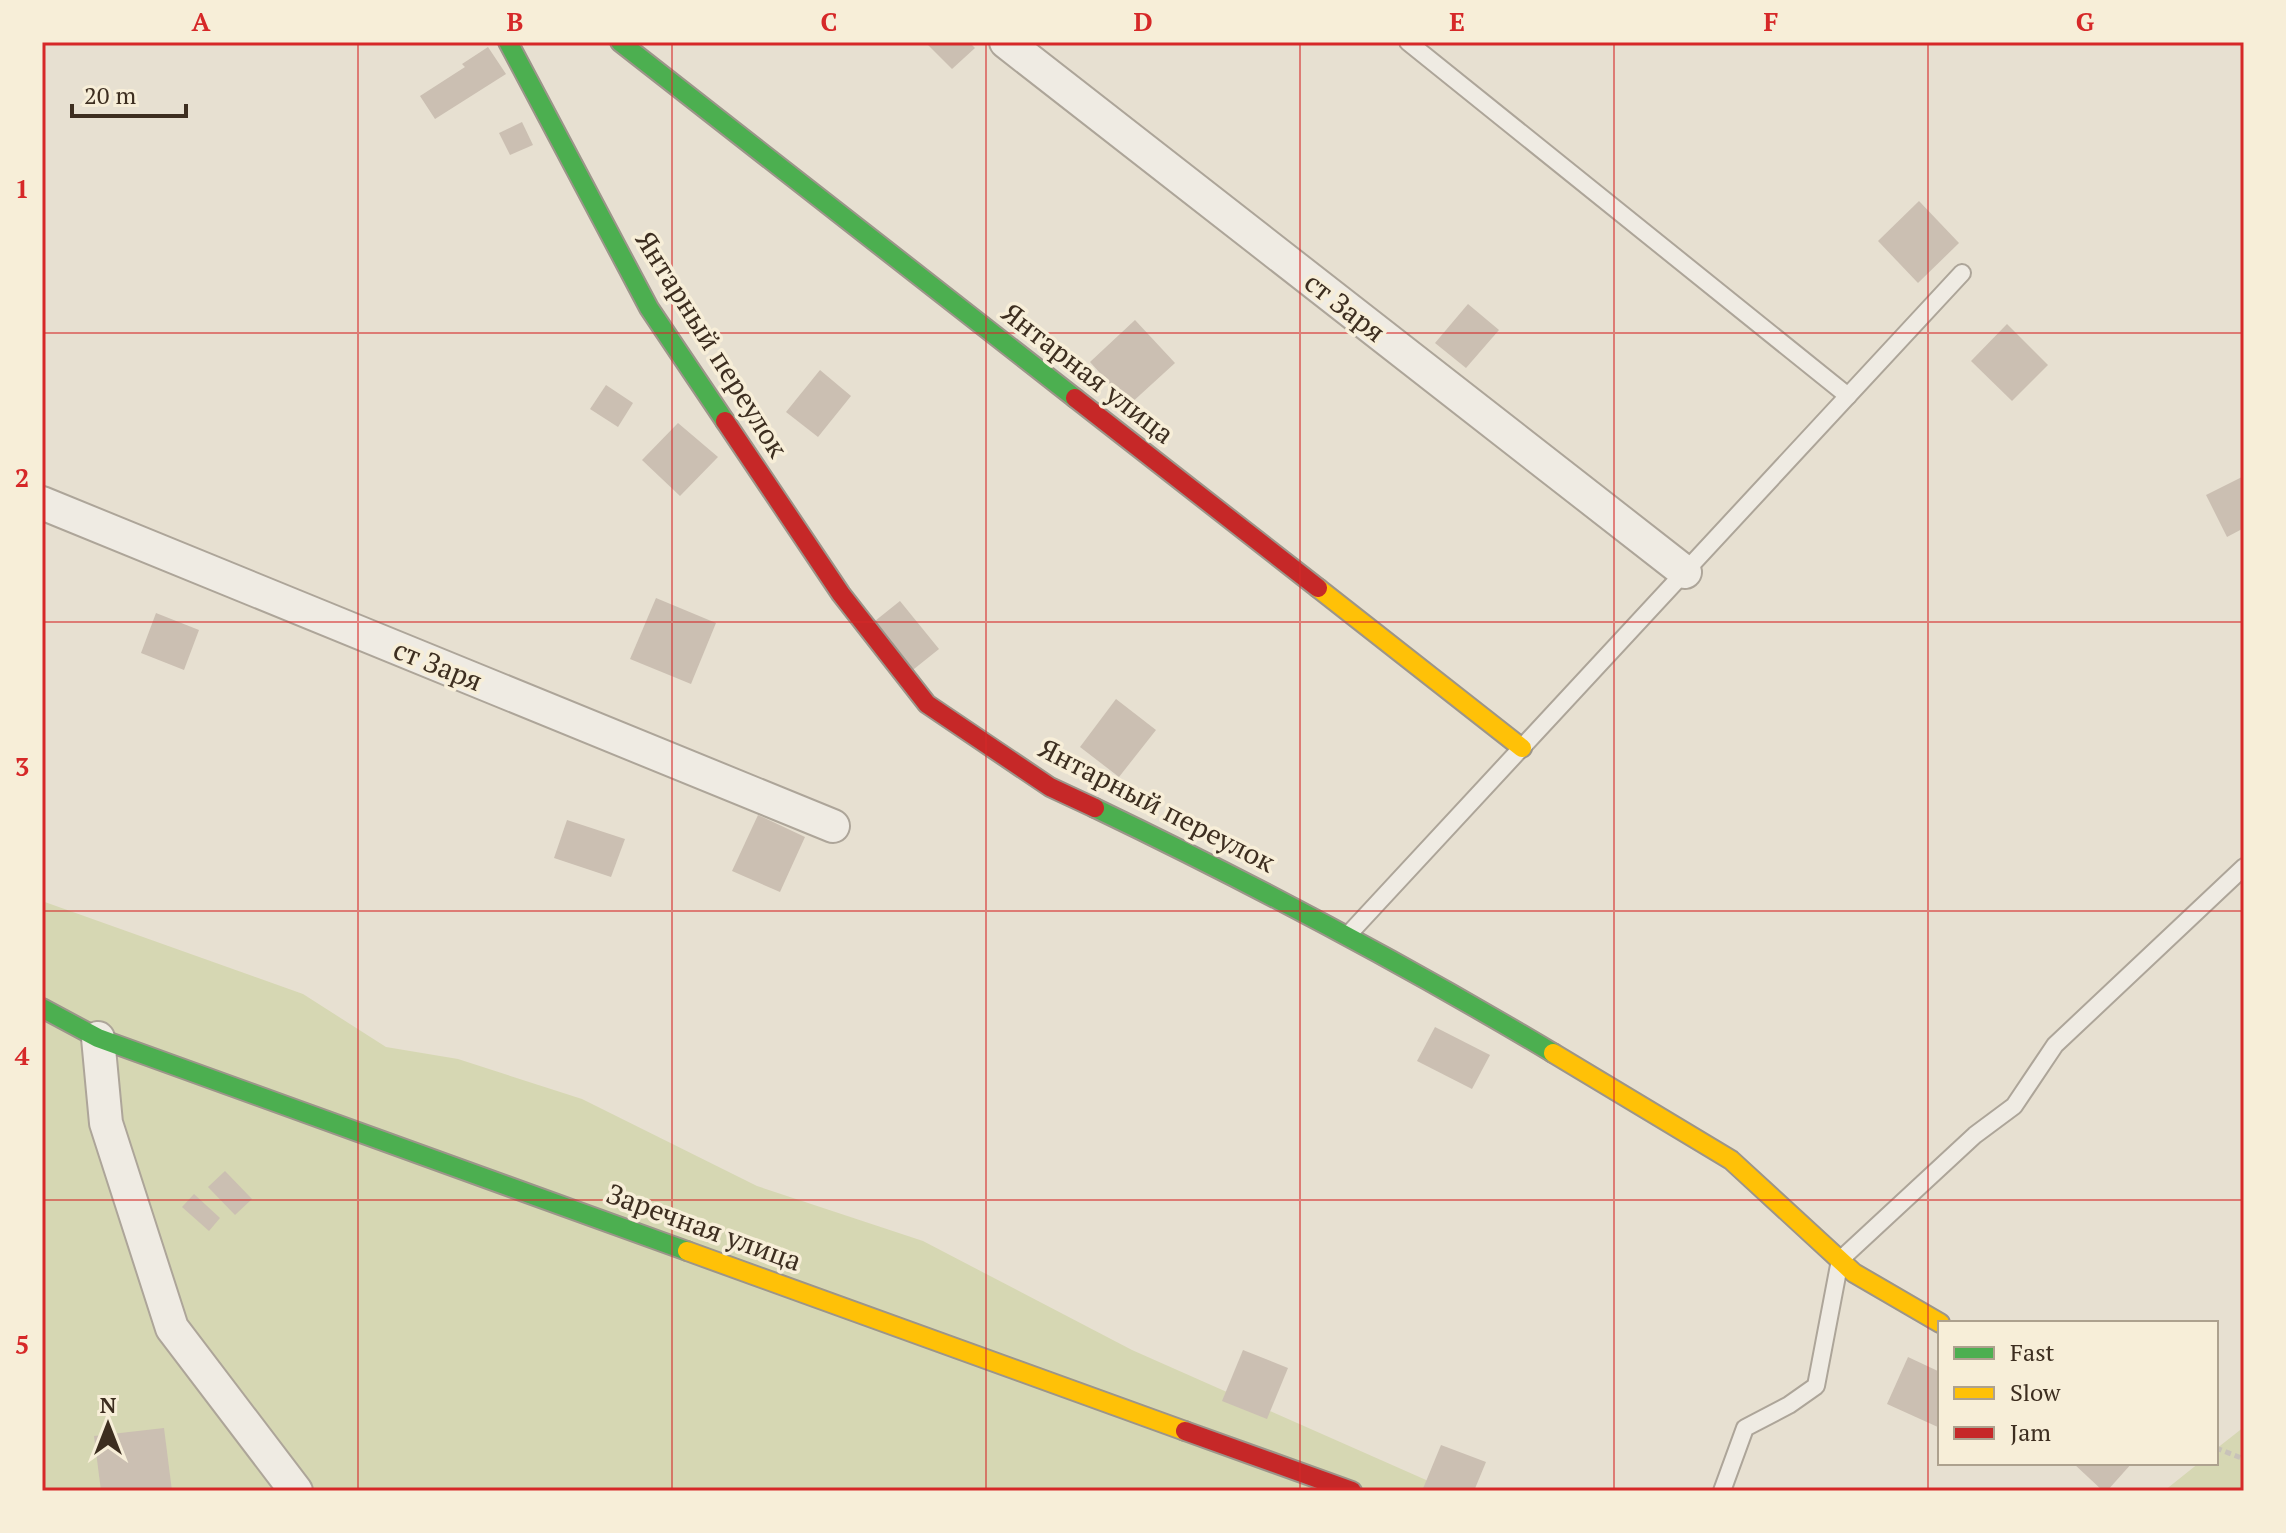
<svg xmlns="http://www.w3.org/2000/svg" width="2286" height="1533" font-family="'PT Serif',serif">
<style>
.green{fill:#d6d7b3}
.building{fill:#cbbfb2}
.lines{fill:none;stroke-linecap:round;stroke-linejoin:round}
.lane-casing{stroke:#ada599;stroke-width:20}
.street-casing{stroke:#ada599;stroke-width:36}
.fast-casing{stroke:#9c958a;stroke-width:22}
.slow-casing{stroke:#9c958a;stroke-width:22}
.jam-casing{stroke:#9c958a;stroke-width:22}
.path{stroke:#c8c2b9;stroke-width:5;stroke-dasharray:6 4;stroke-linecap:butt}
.lane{stroke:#efebe3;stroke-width:16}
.street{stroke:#efebe3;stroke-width:32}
.fast{stroke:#4caf50;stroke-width:18}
.slow{stroke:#ffc107;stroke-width:18}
.jam{stroke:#c62828;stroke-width:18}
.grid{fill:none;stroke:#d62828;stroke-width:2;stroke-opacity:0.55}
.labels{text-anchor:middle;stroke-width:7;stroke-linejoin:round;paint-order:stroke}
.street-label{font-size:28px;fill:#3d2e20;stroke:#f7eed8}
.neatline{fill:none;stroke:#d62828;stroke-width:3}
.grid-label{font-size:26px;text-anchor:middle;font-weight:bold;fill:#d62828}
</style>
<rect width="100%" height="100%" fill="#e7e0d1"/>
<!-- green -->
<g class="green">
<polygon points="42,901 303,994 386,1047 458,1059 582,1099 757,1186 923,1241 1132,1350 1451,1491 42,1491"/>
<polygon points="2244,1427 2244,1491 2164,1491 2199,1463 2216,1463 2216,1449"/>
</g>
<!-- building -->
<g class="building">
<polygon points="925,42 969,42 975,48 952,69"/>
<polygon points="488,47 506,74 435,119 420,96 465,67 462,64"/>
<polygon points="522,122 533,145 510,155 499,133"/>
<polygon points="1919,201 1959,243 1918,283 1878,241"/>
<polygon points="1468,304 1499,330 1466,368 1435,343"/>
<polygon points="1135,320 1175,363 1129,405 1090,362"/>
<polygon points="2007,324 2048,365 2012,401 1971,361"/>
<polygon points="820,370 851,396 818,437 786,412"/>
<polygon points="606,385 633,403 618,427 590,409"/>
<polygon points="678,423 718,457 680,496 642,460"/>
<polygon points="2244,476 2244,528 2227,537 2206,495"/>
<polygon points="656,598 716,623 691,684 630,659"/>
<polygon points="900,601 939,649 909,673 870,625"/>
<polygon points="156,613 199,630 184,670 141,653"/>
<polygon points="1116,699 1156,730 1119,777 1080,747"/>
<polygon points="758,815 805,837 780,892 732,871"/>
<polygon points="567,820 625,839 611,877 554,858"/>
<polygon points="1435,1027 1490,1055 1472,1089 1417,1061"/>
<polygon points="225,1171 252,1199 235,1215 208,1187"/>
<polygon points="194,1194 220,1218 209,1231 182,1207"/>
<polygon points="1243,1350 1288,1368 1267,1419 1222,1401"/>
<polygon points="1908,1357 1940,1372 1940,1428 1887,1404"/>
<polygon points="164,1428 172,1491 101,1491 94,1436"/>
<polygon points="1441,1445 1486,1462 1474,1491 1422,1491"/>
<polygon points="2073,1463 2132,1463 2107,1491 2103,1491"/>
</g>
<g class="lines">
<!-- lane casing -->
<g class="lane-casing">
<g id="lane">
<polyline points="1408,42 1848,396"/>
<polyline points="1347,936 1962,273"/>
<polyline points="1722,1491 1745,1428 1789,1405 1816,1386 1840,1260 1975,1135 2014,1106 2055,1045 2244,867"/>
</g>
</g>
<!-- street casing -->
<g class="street-casing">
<g id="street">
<polyline points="1006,42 1685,572"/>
<polyline points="42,503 833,826"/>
<polyline points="98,1038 106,1123 172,1328 296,1491"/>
</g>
</g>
<!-- fast casing -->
<g class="fast-casing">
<g id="fast">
<polyline points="508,42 649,308 725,421"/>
<polyline points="620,42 1075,398"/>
<path d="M1095,808C1251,883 1404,964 1553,1053"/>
<polyline points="42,1008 98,1038 687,1251"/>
</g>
</g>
<!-- slow casing -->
<g class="slow-casing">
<g id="slow">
<polyline points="1318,588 1522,748"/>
<polyline points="1553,1053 1731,1160 1854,1273 1940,1323"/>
<polyline points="687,1251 1185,1431"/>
</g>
</g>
<!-- jam casing -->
<g class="jam-casing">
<g id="jam">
<polyline points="1075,398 1318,588"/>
<polyline points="725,421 841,594 927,704 1050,787 1095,808"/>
<polyline points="1185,1431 1352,1491"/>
</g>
</g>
<!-- path -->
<polyline class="path" points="2216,1448 2244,1459"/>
<!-- lane -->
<use href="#lane" class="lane"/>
<!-- street -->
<use href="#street" class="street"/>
<!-- fast -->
<use href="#fast" class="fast"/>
<!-- slow -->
<use href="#slow" class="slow"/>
<!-- jam -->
<use href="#jam" class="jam"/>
</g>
<!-- grid -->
<path class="grid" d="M358,42V1491M672,42V1491M986,42V1491M1300,42V1491M1614,42V1491M1928,42V1491M42,333H2244M42,622H2244M42,911H2244M42,1200H2244"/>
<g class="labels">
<!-- street labels -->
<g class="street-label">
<text transform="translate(1345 307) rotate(38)" y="10">ст Заря</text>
<text transform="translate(712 344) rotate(58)" y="10">Янтарный переулок</text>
<text transform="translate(1088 373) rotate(38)" y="10">Янтарная улица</text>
<text transform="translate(438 665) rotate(22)" y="10">ст Заря</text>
<text transform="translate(1157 805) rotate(27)" y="10">Янтарный переулок</text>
<text transform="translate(704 1227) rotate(20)" y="10">Заречная улица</text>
</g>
</g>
<!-- border -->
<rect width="2286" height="1533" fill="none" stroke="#f7eed8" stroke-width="88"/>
<!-- legend -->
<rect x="1938" y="1321" width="280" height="144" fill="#f7eed8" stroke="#ada18e" stroke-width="2"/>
<rect x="1954" y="1347" width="40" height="12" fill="#4caf50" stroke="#ada18e" stroke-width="2"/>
<text x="2010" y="1361" font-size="24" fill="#3d2e20">Fast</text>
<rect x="1954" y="1387" width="40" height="12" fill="#ffc107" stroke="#ada18e" stroke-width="2"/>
<text x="2010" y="1401" font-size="24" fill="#3d2e20">Slow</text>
<rect x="1954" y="1427" width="40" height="12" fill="#c62828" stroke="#ada18e" stroke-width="2"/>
<text x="2010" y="1441" font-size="24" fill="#3d2e20">Jam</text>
<!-- north arrow -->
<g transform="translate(108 1425)" stroke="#f7eed8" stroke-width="6" paint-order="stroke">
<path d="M0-6L14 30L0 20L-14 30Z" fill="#3d2e20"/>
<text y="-12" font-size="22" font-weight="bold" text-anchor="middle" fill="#3d2e20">N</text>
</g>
<!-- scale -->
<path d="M72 104v12h114v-12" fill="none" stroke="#3d2e20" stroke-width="4"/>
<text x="84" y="104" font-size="24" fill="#3d2e20" stroke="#f7eed8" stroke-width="6" paint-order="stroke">20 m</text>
<rect x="44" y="44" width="2198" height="1445" class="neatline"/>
<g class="grid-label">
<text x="201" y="31">A</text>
<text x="515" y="31">B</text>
<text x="829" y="31">C</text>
<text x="1143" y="31">D</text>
<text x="1457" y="31">E</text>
<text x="1771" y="31">F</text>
<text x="2085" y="31">G</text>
<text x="22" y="198">1</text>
<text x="22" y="487">2</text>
<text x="22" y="776">3</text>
<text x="22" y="1065">4</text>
<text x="22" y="1354">5</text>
</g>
</svg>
